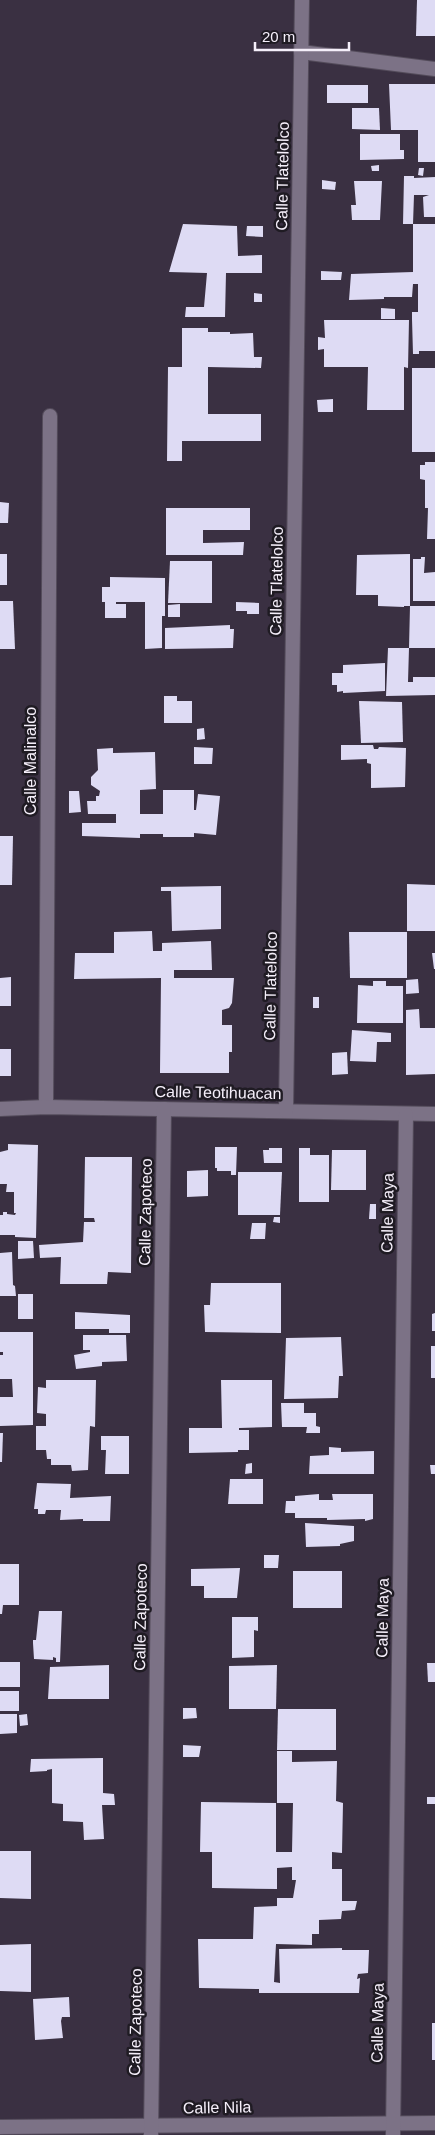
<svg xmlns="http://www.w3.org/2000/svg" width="435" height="2135" font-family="Arial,sans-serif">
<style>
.building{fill:#dedbf4}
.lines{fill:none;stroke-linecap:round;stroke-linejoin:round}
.minor-casing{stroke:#544c5b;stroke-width:16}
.minor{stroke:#7c7286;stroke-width:14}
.labels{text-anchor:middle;stroke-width:5;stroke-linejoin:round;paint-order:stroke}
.street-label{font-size:16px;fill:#f5effa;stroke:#1f1b23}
</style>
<rect width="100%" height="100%" fill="#3a3042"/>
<!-- building -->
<g class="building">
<polygon points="417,0 435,0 435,36 416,36"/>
<polygon points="389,84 435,84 435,162 418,162 418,130 391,130"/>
<rect x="327" y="85" width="41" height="18"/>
<polygon points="352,108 379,108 380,130 352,129"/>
<polygon points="360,134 400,134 400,150 404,150 404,159 360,160"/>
<polygon points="379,165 379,171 372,171 371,166"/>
<polygon points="419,168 424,168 423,176 418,175"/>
<polygon points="404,176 414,176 414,178 435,177 435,217 424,217 423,197 429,195 414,195 413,224 403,224"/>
<polygon points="322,180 336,182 335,190 322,189"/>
<polygon points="354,181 382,181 380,220 352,220 351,205 356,205"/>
<polygon points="183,224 237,226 238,256 262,255 262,273 226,273 225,317 185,317 186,307 204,307 207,273 169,272"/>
<polygon points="413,224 435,224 435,351 419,351 419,354 413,354 412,319 412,312 418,312 418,284 413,284 412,297 384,297 384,299 349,300 351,274 413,272"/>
<polygon points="247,226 263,226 263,237 246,236"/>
<polygon points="321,271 342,272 341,280 321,280"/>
<polygon points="254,293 262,294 262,302 254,302"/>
<polygon points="381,308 395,309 395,319 381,319"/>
<polygon points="324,320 409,320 408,368 404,367 404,410 367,410 368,367 324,367 324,349 318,350 318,337 325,338"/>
<polygon points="182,328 208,328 208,332 230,332 230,334 253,333 254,357 262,357 261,368 208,367 208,414 261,414 261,441 182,441 182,461 167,461 168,367 182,367"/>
<rect x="412" y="368" width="23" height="84"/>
<polygon points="333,399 333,412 318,412 317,400"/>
<polygon points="425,462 435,462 435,539 427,539 428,508 425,508 425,480 420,479 420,465 425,465"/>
<polygon points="0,502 9,503 8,523 0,523"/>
<polygon points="166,508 250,508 250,530 203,530 203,543 244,542 243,555 166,555"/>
<rect x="0" y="554" width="7" height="31"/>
<polygon points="410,554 410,606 435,606 435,648 409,648 410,606 404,606 404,607 378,606 378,595 356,595 357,555"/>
<polygon points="421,557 425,557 424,573 435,572 435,601 413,601 413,559 421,559"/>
<polygon points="170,561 212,561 212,603 168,603"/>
<polygon points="110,577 165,578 165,616 162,616 162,648 145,649 145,602 116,602 116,604 126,604 126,618 105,618 105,602 102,602 102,587 110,587"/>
<polygon points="0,601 13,601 15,649 0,649"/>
<polygon points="236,602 259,603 259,614 247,614 247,611 236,611"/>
<polygon points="180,604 180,617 168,617 168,605"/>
<polygon points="230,625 230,629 234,629 233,648 165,649 165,628"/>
<polygon points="388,648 409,648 408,682 413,682 413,677 435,677 435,695 386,696"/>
<polygon points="385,663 385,691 343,693 343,691 337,692 337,685 332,685 332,673 343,673 343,665"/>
<polygon points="164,696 177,696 177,701 192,701 192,723 164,723"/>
<polygon points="359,701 402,702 403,742 361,743"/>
<polygon points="204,728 205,739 197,740 197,729"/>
<polygon points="341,745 373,745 374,749 378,749 379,747 406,748 405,787 371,788 371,764 367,763 367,759 341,760"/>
<polygon points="194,747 213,748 212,764 194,764"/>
<polygon points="113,748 113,753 155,752 156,789 140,790 140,814 163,814 163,790 194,790 194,810 196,810 198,794 220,796 216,835 194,833 194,837 163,837 163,834 140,834 140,838 82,836 82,823 116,823 116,814 88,814 87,801 96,801 96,796 99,796 100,791 91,785 91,777 98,770 97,749"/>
<polygon points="69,791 79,791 81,812 69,813"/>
<polygon points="0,836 13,836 12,885 0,885"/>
<polygon points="407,884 435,885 435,931 407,931"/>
<polygon points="221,886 221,929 172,931 171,891 161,891 161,887"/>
<polygon points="152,931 153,951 162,951 162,943 211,941 212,970 174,970 174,978 234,978 232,1003 229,1008 222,1010 222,1025 232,1025 232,1052 229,1052 229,1073 160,1073 161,978 74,979 75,953 114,953 114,932"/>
<polygon points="349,932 407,932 407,978 350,978"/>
<polygon points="432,953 435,953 435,969 434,969"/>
<polygon points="11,977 11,1006 0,1006 0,978"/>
<polygon points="418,979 419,993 406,994 406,980"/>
<polygon points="373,981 386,981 386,986 403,986 403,1023 357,1023 358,985 373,986"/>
<rect x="313" y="997" width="6" height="11"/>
<polygon points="419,1009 420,1028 435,1028 435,1074 406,1075 406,1010"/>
<polygon points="352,1030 391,1033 391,1042 377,1042 376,1062 350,1061"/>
<rect x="0" y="1049" width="11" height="27"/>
<polygon points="347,1052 348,1074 332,1075 332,1053"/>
<polygon points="8,1144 38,1145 36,1238 15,1237 15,1235 0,1235 0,1215 3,1215 3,1212 7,1212 7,1214 15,1215 16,1213 14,1213 14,1192 6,1192 7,1184 0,1184 0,1152 8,1150"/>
<polygon points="215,1147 237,1147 236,1175 231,1175 231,1171 217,1171 217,1168 215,1168"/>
<polygon points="269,1148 282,1148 282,1163 264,1163 263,1150 269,1150"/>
<polygon points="299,1148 310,1148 310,1155 329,1155 329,1202 299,1202"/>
<polygon points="332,1150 366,1150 366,1190 331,1190"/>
<polygon points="85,1157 132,1157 131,1273 108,1272 107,1284 60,1284 61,1257 40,1258 39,1245 83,1242 84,1222 95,1222 94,1218 84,1218"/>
<polygon points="208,1170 208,1196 187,1197 187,1171"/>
<polygon points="238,1172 282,1172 280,1215 238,1215"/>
<polygon points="370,1204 376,1204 376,1219 369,1219"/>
<polygon points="274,1217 280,1217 280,1223 273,1222"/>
<polygon points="252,1223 266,1223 265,1239 250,1239"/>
<polygon points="18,1241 33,1241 34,1258 18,1259"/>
<polygon points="12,1252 13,1285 15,1286 16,1296 0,1296 0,1253"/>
<polygon points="211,1283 281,1283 281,1333 205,1332 204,1305 210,1305"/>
<rect x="18" y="1294" width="15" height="25"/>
<polygon points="75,1312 130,1315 130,1333 109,1333 109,1329 75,1329"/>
<polygon points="435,1313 435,1331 432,1331 432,1314"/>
<polygon points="0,1332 33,1332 33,1425 0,1426 0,1397 13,1397 12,1379 0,1379 0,1355 3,1355 3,1352 0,1352"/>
<polygon points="83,1335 126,1335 127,1361 102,1362 102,1366 76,1369 74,1355 90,1352 90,1350 83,1350"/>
<polygon points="341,1337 343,1376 339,1376 338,1398 284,1399 286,1338"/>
<rect x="431" y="1346" width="4" height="32"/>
<polygon points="46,1380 96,1380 95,1427 90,1426 88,1470 72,1471 71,1465 51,1465 51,1459 47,1459 46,1450 36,1450 36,1426 46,1426 46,1414 37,1413 38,1387 46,1388"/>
<polygon points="221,1380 272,1380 272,1427 239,1428 239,1430 249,1430 249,1450 238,1450 238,1452 189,1453 189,1428 222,1428"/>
<polygon points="281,1403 304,1403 304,1413 316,1413 316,1426 320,1427 320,1433 306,1433 307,1427 282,1427"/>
<polygon points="0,1433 3,1433 2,1462 0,1462"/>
<polygon points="101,1436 129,1436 129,1474 105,1474 106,1450 101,1450"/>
<polygon points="329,1447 341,1448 341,1452 374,1451 374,1474 309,1474 310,1456 329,1455"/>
<polygon points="252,1463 252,1473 245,1474 246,1464"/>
<polygon points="430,1465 435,1465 435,1474 431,1474"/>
<polygon points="230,1479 263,1479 263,1504 228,1504"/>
<polygon points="37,1483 71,1484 70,1498 111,1496 110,1521 83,1521 83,1519 60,1520 61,1510 46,1510 45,1514 38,1514 38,1509 34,1509"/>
<polygon points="319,1494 319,1500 333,1500 332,1494 373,1494 373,1519 365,1521 365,1519 327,1520 327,1518 295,1518 295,1513 285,1513 286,1501 295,1501 295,1496"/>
<polygon points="305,1523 354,1526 354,1541 340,1544 340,1546 306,1547"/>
<polygon points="264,1555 279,1555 278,1568 264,1568"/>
<polygon points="0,1564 19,1564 19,1605 3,1605 2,1614 0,1614"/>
<polygon points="240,1568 237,1598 204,1598 204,1586 191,1586 191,1569"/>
<rect x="293" y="1571" width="49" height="37"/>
<polygon points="39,1611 62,1611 60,1662 56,1662 56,1658 53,1657 53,1660 34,1659 33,1643 33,1640 36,1640"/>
<polygon points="232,1617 258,1617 258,1631 254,1630 254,1657 232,1658"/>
<rect x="0" y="1662" width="20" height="25"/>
<polygon points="427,1663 435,1663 435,1682 428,1682"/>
<polygon points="109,1665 109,1699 48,1699 50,1667"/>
<polygon points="277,1665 276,1709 229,1709 229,1666"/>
<rect x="0" y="1691" width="19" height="20"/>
<polygon points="183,1708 196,1708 197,1718 183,1719"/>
<polygon points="278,1709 336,1709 336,1750 277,1750"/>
<polygon points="0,1714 17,1714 17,1733 0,1734"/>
<polygon points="27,1714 28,1725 20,1726 19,1715"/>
<polygon points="183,1745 201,1746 199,1757 183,1757"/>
<polygon points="277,1751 292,1751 292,1762 337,1761 336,1801 343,1803 342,1853 332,1852 332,1869 342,1869 342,1901 357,1901 355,1910 342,1911 341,1919 319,1920 319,1934 312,1934 312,1945 276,1944 274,1982 280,1983 279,1949 342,1948 342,1950 369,1950 368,1973 358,1974 357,1979 360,1978 359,1993 259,1993 259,1989 199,1988 198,1939 253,1939 254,1907 277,1906 277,1898 293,1898 296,1880 292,1880 292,1867 277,1868 277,1889 212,1888 212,1852 200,1852 201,1802 276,1803 276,1852 292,1852 293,1803 277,1803"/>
<polygon points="103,1758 103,1793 114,1794 115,1805 102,1805 104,1839 84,1840 83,1822 63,1821 63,1804 52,1803 52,1769 47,1770 47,1771 30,1772 31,1759"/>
<rect x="427" y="1797" width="8" height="7"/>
<polygon points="0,1851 31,1851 31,1899 0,1898"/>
<polygon points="31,1944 31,1992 0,1991 0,1945"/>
<polygon points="69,1997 70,2017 62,2017 61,2021 63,2038 35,2040 33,1999"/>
<rect x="432" y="2023" width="3" height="37"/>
</g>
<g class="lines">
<!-- minor casing -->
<g class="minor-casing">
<g id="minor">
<polyline points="301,52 435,69"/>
<polyline points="46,1107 50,416"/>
<polyline points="0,1109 46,1107 435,1114"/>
<polyline points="286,1111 302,0"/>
<polyline points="0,2127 435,2123"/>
<polyline points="151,2135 164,1109"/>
<polyline points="393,2135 406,1115"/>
</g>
</g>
<!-- minor -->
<use href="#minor" class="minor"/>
</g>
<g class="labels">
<!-- street labels -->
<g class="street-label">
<text transform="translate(282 176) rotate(-89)" y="6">Calle Tlatelolco</text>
<text transform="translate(276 581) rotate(-89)" y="6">Calle Tlatelolco</text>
<text transform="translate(30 761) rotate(-90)" y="6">Calle Malinalco</text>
<text transform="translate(270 986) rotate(-89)" y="6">Calle Tlatelolco</text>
<text transform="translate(218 1092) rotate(1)" y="6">Calle Teotihuacan</text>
<text transform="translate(145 1212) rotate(-89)" y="6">Calle Zapoteco</text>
<text transform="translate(387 1213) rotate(-89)" y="6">Calle Maya</text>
<text transform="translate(140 1617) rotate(-89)" y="6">Calle Zapoteco</text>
<text transform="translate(382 1618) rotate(-89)" y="6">Calle Maya</text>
<text transform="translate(135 2022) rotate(-89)" y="6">Calle Zapoteco</text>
<text transform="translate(377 2023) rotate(-89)" y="6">Calle Maya</text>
<text transform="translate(217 2107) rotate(-1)" y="6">Calle Nila</text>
</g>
</g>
<!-- scale -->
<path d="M255 42v8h94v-8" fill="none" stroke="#f5effa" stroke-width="2.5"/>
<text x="262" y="42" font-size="15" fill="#f5effa" stroke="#1f1b23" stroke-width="4" paint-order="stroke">20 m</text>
</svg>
